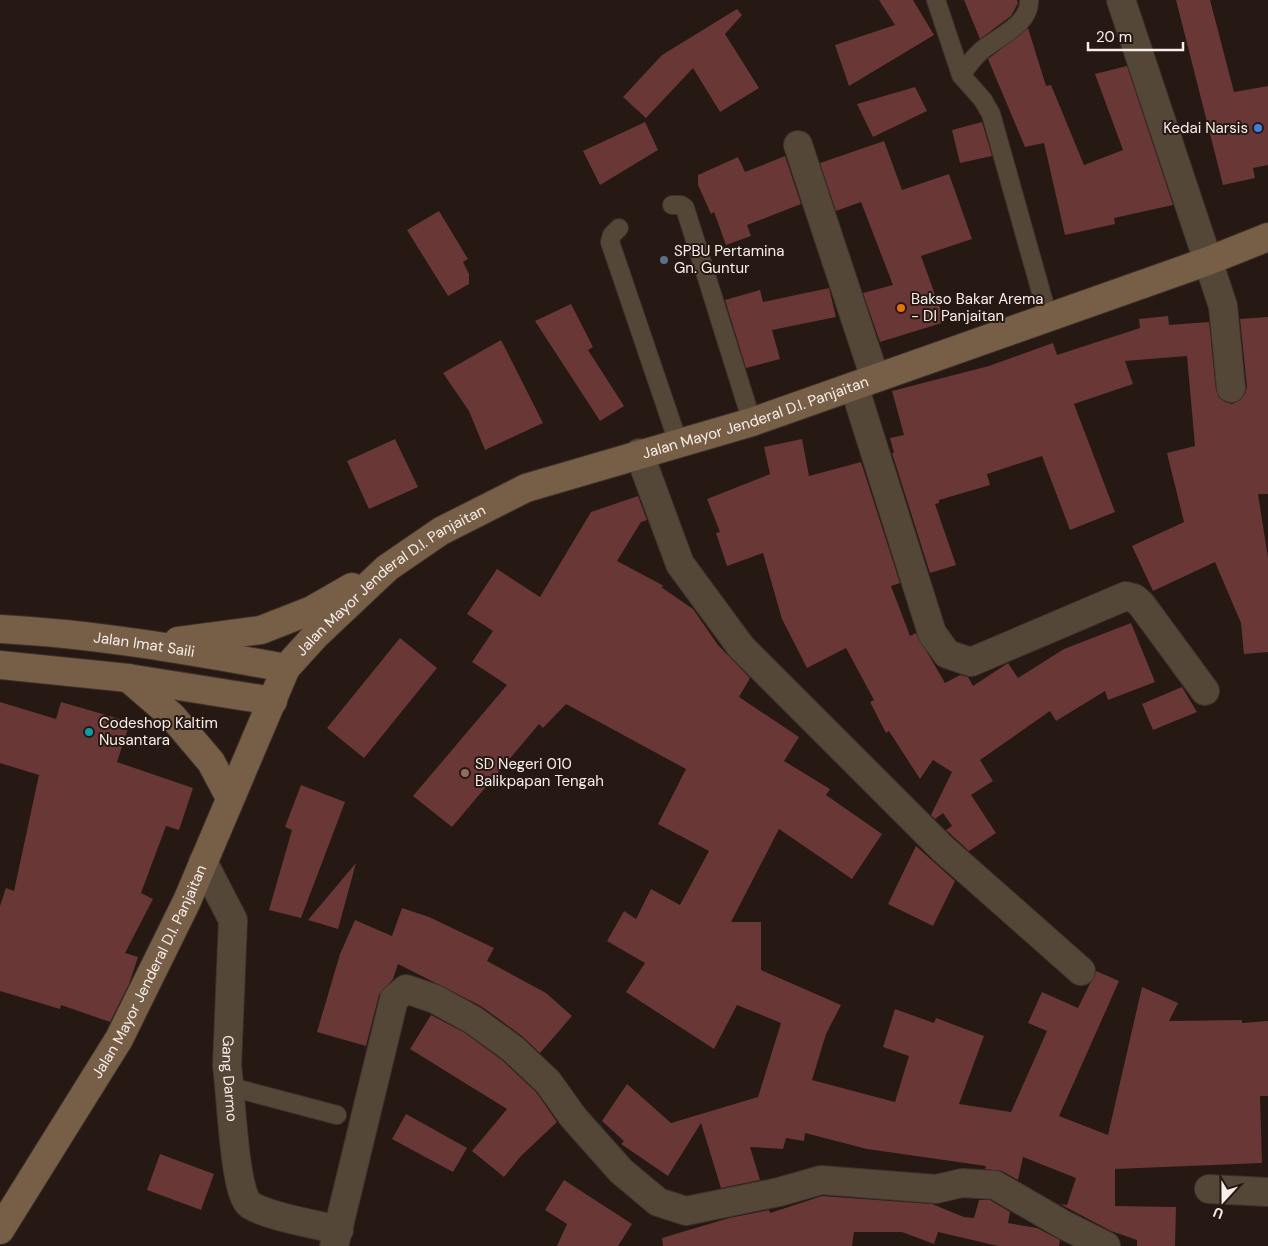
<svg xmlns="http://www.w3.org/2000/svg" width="1268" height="1246" font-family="'DM Sans',sans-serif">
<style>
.building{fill:#683736}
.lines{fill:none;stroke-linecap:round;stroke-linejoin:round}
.lane-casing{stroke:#3f322d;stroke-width:20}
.street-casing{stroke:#3f322d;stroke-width:30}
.secondary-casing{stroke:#3f322d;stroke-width:30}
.lane{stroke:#554738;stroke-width:18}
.street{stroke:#554738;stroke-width:28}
.secondary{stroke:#765f46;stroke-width:28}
.shop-dot{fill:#3f7fe0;stroke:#261813;stroke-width:2}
.service-dot{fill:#5c6f8a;stroke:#261813;stroke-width:2}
.food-dot{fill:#e8710a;stroke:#261813;stroke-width:2}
.culture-dot{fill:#0f9aa8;stroke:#261813;stroke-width:2}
.education-dot{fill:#8d6e63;stroke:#261813;stroke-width:2}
.labels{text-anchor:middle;stroke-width:4;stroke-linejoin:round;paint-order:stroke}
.poi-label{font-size:15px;fill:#f8eeea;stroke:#261813;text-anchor:start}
.street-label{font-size:15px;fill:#f8eeea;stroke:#261813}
</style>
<rect width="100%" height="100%" fill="#261813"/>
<!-- building -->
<g class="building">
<polygon points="879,0 913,0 934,35 849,86 835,45 895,25"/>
<polygon points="964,0 1017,0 1018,3 1011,16 980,39"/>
<polygon points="1176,0 1210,0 1234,92 1268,86 1268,165 1253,168 1255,178 1223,185"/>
<polygon points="737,9 742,15 725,34 759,88 720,112 693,68 646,118 623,97 662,55"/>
<polygon points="1028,28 1046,86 1051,85 1084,165 1123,150 1095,74 1127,66 1173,205 1114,218 1115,224 1065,235 1044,143 1025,147 988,59"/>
<polygon points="915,87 927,111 873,137 857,104"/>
<polygon points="645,122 658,150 600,185 583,151"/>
<polygon points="982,122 992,156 960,163 952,130"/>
<polygon points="884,141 902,190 949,174 972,239 921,256 945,322 880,342 863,293 893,285 861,202 836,211 820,163"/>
<polygon points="785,156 801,204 747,225 751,236 726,245 714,212 711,214 698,185 698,175 738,157 745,172"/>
<polygon points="439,211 468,259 463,262 469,274 469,284 448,296 407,230"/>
<polygon points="829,288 836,317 772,330 780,359 746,368 725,300 760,290 763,302"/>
<polygon points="571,304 593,347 588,350 624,406 600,421 535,321"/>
<polygon points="1168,316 1169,325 1209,322 1216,390 1219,397 1225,402 1232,404 1240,400 1245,394 1247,387 1240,319 1268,317 1268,494 1258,494 1268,558 1268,652 1244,654 1241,623 1215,562 1153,591 1132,546 1184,522 1167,453 1195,446 1187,356 1125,361 1133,384 1074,404 1115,512 1070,530 1042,456 987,474 990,485 939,500 939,503 935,504 956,565 930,573 892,453 894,453 890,438 904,435 892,391 989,366 1053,343 1057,355 1140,328 1139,319"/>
<polygon points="501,340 543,423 485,450 469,411 443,373"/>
<polygon points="395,439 418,487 369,509 347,461"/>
<polygon points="802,439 809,476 861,462 900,583 891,586 910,636 916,633 945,683 960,675 968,677 973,686 1008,663 1018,678 1064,649 1131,623 1155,682 1108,700 1105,691 1056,721 1050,711 980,760 993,781 971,795 996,833 969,851 946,830 952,826 943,813 935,819 931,815 952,772 933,760 920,779 889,731 886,733 870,702 874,700 846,648 807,668 782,619 763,553 727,566 716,533 720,532 707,499 770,474 764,447"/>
<polygon points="638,496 647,520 641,522 617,561 664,586 661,587 693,609 718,645 750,678 739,697 799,737 784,761 830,789 826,795 882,834 852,879 779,829 731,922 761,922 761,970 841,1005 826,1034 812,1080 895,1102 909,1056 883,1047 895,1009 934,1023 936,1018 984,1036 959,1104 1011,1112 1047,1031 1028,1023 1042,992 1078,1008 1096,971 1119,981 1059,1116 1108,1135 1142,987 1178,1003 1169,1021 1242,1020 1242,1023 1268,1021 1268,1096 1260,1096 1262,1163 1115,1169 1115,1206 1176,1207 1175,1246 1137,1246 1137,1240 1111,1231 1060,1204 1067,1205 1076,1178 1023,1157 1018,1180 1002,1171 985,1169 986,1166 867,1149 805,1133 804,1141 786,1138 783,1149 750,1147 760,1180 721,1188 701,1123 668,1176 621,1144 624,1141 602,1121 627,1084 671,1123 758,1097 781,1023 737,1005 714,1049 626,992 645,963 607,941 624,911 636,919 651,889 680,905 709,851 658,824 686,769 566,704 543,728 539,724 452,827 413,796 507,685 472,662 493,631 467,614 497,569 540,597 591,512"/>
<polygon points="400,638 437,668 364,758 327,728"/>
<polygon points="1182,687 1197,712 1153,730 1142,704"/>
<polygon points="0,702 56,719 61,702 130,722 117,762 193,788 179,830 166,826 141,893 153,899 125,953 138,957 129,984 110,1022 61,1005 60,1009 0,991 0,906 6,888 14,891 39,775 0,763"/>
<polygon points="301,785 345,802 301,918 269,910 292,830 285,827"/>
<polygon points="916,846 955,881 933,926 888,904"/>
<polygon points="356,863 338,929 308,920"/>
<polygon points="402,908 429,917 494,948 487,961 546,993 572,1016 540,1053 522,1036 481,1006 398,964 393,979 379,995 366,1046 317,1032 340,954 355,920 392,936"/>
<polygon points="431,1015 465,1033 503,1061 536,1092 557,1122 521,1156 504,1177 472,1151 507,1109 410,1049"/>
<polygon points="406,1114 467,1148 453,1172 392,1139"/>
<polygon points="160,1154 214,1174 201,1210 147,1190"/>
<polygon points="564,1180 632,1224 618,1246 557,1246 567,1224 545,1210"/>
<polygon points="822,1196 932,1204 964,1217 974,1218 979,1200 990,1200 1010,1212 1008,1223 1037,1228 1060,1240 1059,1246 998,1246 938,1232 934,1244 902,1232 854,1232 852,1246 663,1246 662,1238 729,1218 769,1210 770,1213"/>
</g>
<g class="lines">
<!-- lane casing -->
<g class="lane-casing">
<g id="lane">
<polyline points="936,0 961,75"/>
<path d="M1029,0C1031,24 996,38 981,51C973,58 967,67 961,75L983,100L991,114L1048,317"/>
<polyline points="672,205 681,205 685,208 752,422"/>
<polyline points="619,228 612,235 610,242 678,442"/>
<polyline points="231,1087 337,1115"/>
</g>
</g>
<!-- street casing -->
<g class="street-casing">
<g id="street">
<polyline points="1121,0 1223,306 1231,388"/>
<polyline points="798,145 875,378"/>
<polyline points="854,386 932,633 947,654 971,662 1126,596 1134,598 1141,604 1205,691"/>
<polyline points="639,453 680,564 741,647 943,849 1081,971"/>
<path id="s1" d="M203,862L233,920L227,1066C231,1090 234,1195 250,1205C270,1217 314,1224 339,1230"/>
<polyline points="1209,1189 1268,1192"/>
<polyline points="334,1246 394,999 406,989 435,999 473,1020 513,1049 548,1082 573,1117 621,1171 658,1202 686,1211 779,1192 821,1180 936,1189 962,1183 995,1185 1064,1225 1106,1246"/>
</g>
</g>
<!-- secondary casing -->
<g class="secondary-casing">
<g id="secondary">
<path id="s2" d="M0,629C97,634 191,651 286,668"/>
<polyline points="178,641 261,630 312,610 352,587"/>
<polyline points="0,665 128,678 273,701"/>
<polyline points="128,678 172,716 211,762 230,798"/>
<path id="s3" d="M0,1230L119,1039L187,901L286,668L316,635L387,568L441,531L526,488L752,422L1208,261L1268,237"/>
</g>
</g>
<!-- lane -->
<use href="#lane" class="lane"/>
<!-- street -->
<use href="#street" class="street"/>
<!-- secondary -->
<use href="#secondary" class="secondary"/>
</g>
<!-- markers -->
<circle class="shop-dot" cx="1258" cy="128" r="5"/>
<circle class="service-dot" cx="664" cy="260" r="5"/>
<circle class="food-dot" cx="901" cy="308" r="5"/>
<circle class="culture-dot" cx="89" cy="732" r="5"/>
<circle class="education-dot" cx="465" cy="773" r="5"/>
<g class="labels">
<!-- poi labels -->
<g class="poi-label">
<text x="1248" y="133" text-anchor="end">Kedai Narsis</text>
<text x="674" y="256">SPBU Pertamina<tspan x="674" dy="17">Gn. Guntur</tspan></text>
<text x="911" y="304">Bakso Bakar Arema<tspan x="911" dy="17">- DI Panjaitan</tspan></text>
<text x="99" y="728">Codeshop Kaltim<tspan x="99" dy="17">Nusantara</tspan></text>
<text x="475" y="769">SD Negeri 010<tspan x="475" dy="17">Balikpapan Tengah</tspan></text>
</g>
<!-- street labels -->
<g class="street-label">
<text dy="5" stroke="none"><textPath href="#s3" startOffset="1175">Jalan Mayor Jenderal D.I. Panjaitan</textPath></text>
<text dy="5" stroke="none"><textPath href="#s3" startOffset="770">Jalan Mayor Jenderal D.I. Panjaitan</textPath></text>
<text dy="5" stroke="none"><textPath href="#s2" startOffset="145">Jalan Imat Saili</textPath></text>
<text dy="5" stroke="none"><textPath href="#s3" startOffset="299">Jalan Mayor Jenderal D.I. Panjaitan</textPath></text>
<text dy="5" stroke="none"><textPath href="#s1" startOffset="224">Gang Darmo</textPath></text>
</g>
</g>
<!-- north arrow -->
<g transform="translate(1223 1201) rotate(201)" stroke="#261813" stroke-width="4" paint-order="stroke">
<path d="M0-4L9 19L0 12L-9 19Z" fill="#f8eeea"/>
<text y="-8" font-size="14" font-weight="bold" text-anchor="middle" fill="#f8eeea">U</text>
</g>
<!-- scale -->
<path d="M1088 42v8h95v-8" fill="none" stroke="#f8eeea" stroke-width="2.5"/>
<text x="1096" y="42" font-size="15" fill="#f8eeea" stroke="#261813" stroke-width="4" paint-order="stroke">20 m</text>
</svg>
